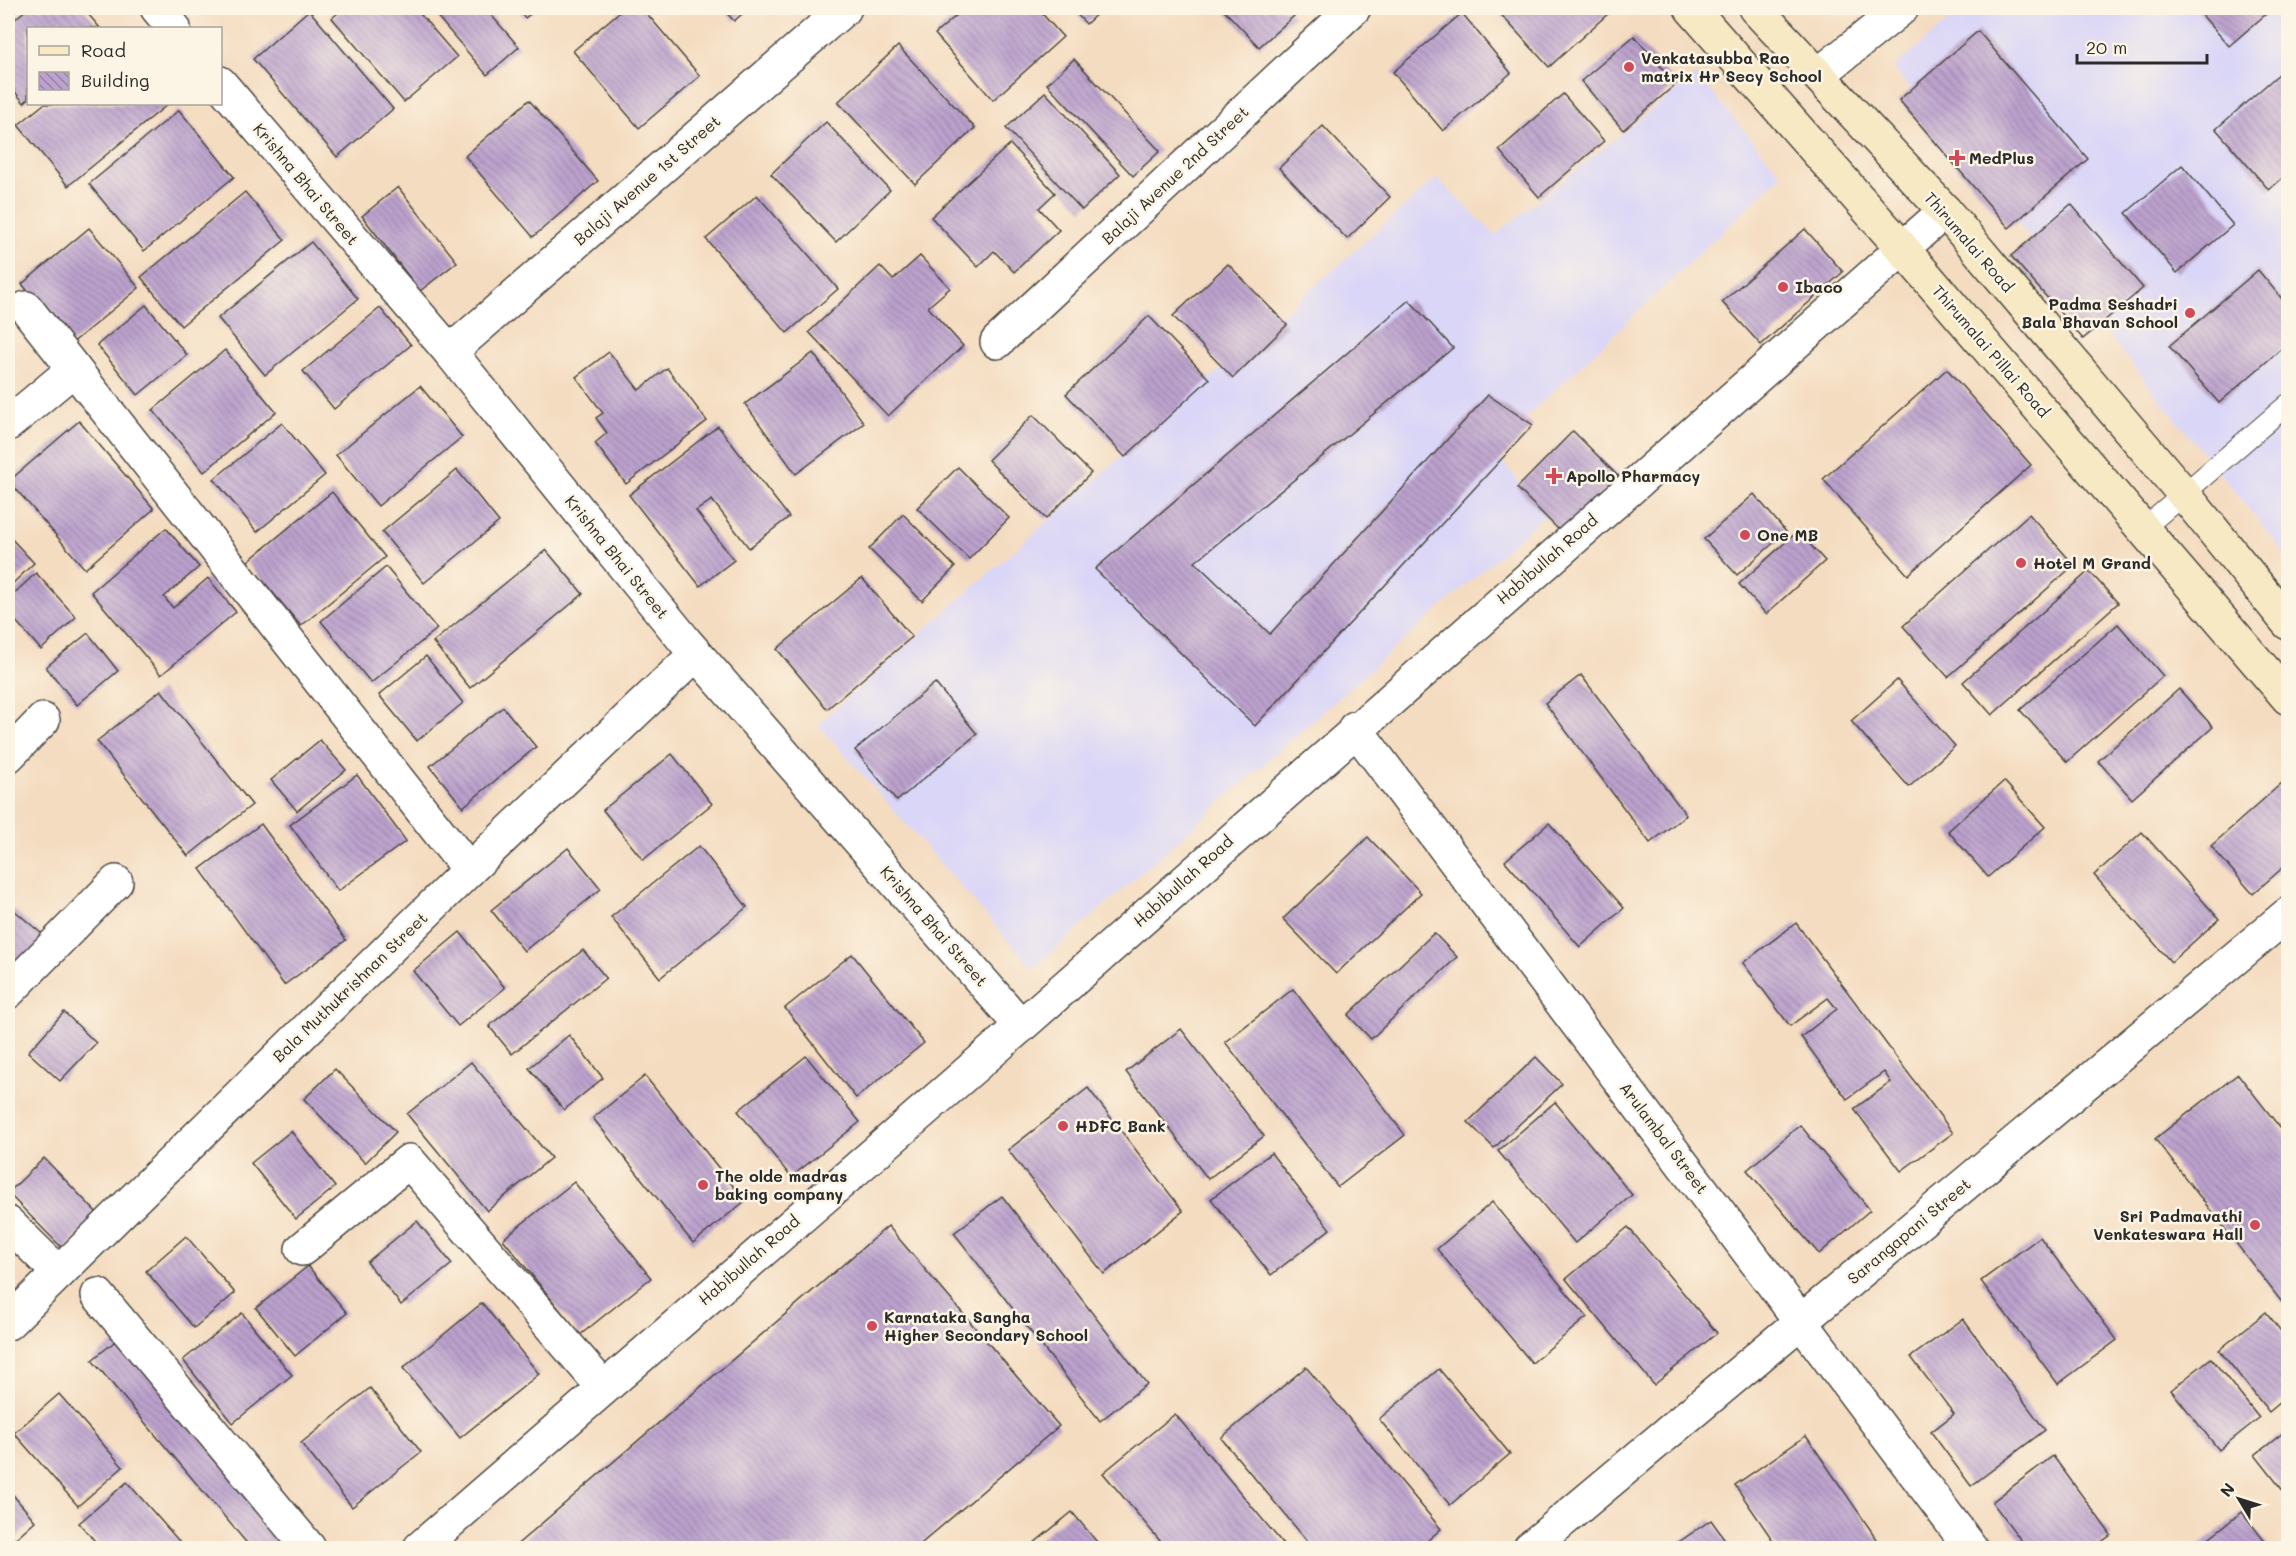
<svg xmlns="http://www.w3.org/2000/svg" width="2296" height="1556" font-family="Mali,sans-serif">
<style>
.built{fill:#dad6f7}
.building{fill:url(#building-back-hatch)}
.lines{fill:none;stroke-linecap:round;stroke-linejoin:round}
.service-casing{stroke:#494641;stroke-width:22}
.minor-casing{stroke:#494641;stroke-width:36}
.secondary-casing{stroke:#494641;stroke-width:36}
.service{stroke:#fff;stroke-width:20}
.minor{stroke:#fff;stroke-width:33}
.secondary{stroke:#f7e9c3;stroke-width:33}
.poi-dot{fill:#d1495b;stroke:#fcf5e5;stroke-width:2}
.labels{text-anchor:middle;stroke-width:5;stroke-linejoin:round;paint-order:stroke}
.poi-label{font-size:16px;font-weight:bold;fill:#2b2b2b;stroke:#fcf5e5;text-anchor:start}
.street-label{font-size:16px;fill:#2b2b2b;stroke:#fcf5e5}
</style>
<defs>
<pattern id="building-back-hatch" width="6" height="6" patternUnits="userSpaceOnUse" patternTransform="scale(1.5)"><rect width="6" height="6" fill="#bca2ce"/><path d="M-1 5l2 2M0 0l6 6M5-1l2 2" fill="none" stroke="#9984a7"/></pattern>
</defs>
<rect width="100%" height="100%" fill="#fcf5e5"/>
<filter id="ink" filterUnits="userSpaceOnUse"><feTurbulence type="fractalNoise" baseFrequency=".0167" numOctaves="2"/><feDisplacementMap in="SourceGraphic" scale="12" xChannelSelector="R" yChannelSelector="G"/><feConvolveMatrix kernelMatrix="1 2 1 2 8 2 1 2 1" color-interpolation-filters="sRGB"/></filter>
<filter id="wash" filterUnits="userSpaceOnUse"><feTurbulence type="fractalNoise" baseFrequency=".008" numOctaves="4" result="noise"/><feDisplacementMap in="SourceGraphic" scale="24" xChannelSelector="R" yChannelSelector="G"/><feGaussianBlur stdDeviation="1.35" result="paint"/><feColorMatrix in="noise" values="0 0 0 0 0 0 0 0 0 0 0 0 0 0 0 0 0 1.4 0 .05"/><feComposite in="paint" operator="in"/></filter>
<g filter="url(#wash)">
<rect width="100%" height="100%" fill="#f4dcc0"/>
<!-- built -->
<g class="built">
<polygon points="1964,8 2288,8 2288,558 1893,68"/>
<polygon points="1696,74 1782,175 1492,450 1546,514 1033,969 818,724 1437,178 1495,235"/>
</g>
<g id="blocks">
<!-- building -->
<g class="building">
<polygon points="28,8 83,8 100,28 28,28 28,99 24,103 8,83 8,25"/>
<polygon points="344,8 415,8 457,57 404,102 332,18"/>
<polygon points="430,8 485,8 519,47 487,75"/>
<polygon points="516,8 538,8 525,18"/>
<polygon points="624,8 642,8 700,76 639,128 573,51"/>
<polygon points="722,8 749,8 734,21"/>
<polygon points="965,8 1037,8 1063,37 993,100 935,34"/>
<polygon points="1071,8 1103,8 1086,24"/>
<polygon points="1222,8 1285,8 1294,16 1259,47"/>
<polygon points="1495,8 1608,8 1611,11 1549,67"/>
<polygon points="2196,8 2273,8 2229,46"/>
<polygon points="309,10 393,109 337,157 253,59"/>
<polygon points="1462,13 1511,73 1443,131 1393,72"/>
<polygon points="1978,31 2088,159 2009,228 1899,100"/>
<polygon points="1634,36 1676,84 1623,130 1581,81"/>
<polygon points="898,46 975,128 915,184 838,102"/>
<polygon points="1074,59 1160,151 1133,176 1047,84"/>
<polygon points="2280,73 2288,83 2288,173 2269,190 2216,129"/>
<polygon points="1045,92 1120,174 1082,210 1006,128"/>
<polygon points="1563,94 1604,141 1539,197 1499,150"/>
<polygon points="529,100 598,181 533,237 465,156"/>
<polygon points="44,104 168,104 68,186 18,125"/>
<polygon points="179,110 234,177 144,251 89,184"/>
<polygon points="826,122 890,190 836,242 771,174"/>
<polygon points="1323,126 1390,197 1347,239 1279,168"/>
<polygon points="1010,144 1055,193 1039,208 1059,230 1014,272 994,251 978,267 931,217"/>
<polygon points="2182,165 2233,225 2177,273 2126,213"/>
<polygon points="398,187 457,262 420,291 362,216"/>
<polygon points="245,192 285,240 181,326 141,277"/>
<polygon points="757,195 838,289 787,333 706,239"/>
<polygon points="2071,204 2143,288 2083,339 2011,256"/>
<polygon points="89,228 139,288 71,344 22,284"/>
<polygon points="1805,229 1843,272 1761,345 1722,302"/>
<polygon points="311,242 358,299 265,375 218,318"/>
<polygon points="920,256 950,288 928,307 963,346 888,416 809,332 880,266 893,280"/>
<polygon points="1228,264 1287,325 1233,378 1173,316"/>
<polygon points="2258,270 2288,306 2288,343 2219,403 2169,346"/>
<polygon points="1409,300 1453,348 1195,562 1270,634 1488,395 1533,425 1255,726 1095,569"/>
<polygon points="146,305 187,355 138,395 97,345"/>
<polygon points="380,308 411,345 334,409 303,371"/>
<polygon points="1149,316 1209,379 1125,457 1066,394"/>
<polygon points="225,350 276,412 204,472 153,410"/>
<polygon points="609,352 639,390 667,368 707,421 626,484 595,443 607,433 596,418 603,413 576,377"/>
<polygon points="813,353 864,423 796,474 745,404"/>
<polygon points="1947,369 2031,465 1908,575 1823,479"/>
<polygon points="420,386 462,437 378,506 336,455"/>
<polygon points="1033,415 1091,473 1046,519 988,460"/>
<polygon points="79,421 154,509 85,569 9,481"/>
<polygon points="282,423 325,475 257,532 214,479"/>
<polygon points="718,426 789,517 749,548 712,500 696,511 734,560 700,586 629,495"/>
<polygon points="1573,431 1618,476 1562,533 1517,488"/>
<polygon points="958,467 1009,518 969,559 917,508"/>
<polygon points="457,470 499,522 424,583 382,532"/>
<polygon points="332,492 385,557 301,626 247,562"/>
<polygon points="1754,494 1786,532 1737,575 1704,539"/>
<polygon points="903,514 955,567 922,601 869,549"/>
<polygon points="2029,514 2074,565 1948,677 1903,626"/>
<polygon points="166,528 199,567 164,597 173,608 208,578 236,612 161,675 91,592"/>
<polygon points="1798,531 1825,561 1766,614 1739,584"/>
<polygon points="8,535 34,563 8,588"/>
<polygon points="546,550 583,594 470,688 433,642"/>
<polygon points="386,567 437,629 371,683 321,621"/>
<polygon points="2089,571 2118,603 1992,715 1963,682"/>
<polygon points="36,573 76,617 41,650 8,612 8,599"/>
<polygon points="862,578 912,637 827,709 777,649"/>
<polygon points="2118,624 2163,676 2067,762 2020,710"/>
<polygon points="88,633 118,671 77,705 46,667"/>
<polygon points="426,656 463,703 417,741 379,695"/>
<polygon points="1581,675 1686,815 1650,843 1545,703"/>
<polygon points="1897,680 1955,746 1909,787 1851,721"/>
<polygon points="935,683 977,734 897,801 855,750"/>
<polygon points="2179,689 2213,727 2132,799 2098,761"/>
<polygon points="161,690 252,805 188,856 97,741"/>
<polygon points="503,707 536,747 463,807 430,766"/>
<polygon points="320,740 346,770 297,811 271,780"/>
<polygon points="672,754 712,804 643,860 603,810"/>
<polygon points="357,775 406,841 338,891 290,825"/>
<polygon points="2004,781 2045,827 1988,877 1948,831"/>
<polygon points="2283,782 2288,788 2288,863 2253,894 2211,846"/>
<polygon points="1549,823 1624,908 1580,947 1505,861"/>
<polygon points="261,824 346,940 284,985 200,869"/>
<polygon points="2142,832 2219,919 2171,962 2094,875"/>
<polygon points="1368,837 1421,893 1336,974 1283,919"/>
<polygon points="699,846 747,907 660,978 611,917"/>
<polygon points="568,848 601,889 524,951 491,910"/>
<polygon points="8,905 48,939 24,967 8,953"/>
<polygon points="1796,923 1953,1133 1901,1171 1854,1109 1891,1082 1884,1072 1847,1099 1801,1037 1837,1009 1828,998 1790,1026 1743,963"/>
<polygon points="460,932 505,988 458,1026 413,971"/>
<polygon points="1434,933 1457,957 1371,1039 1348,1015"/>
<polygon points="583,950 606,978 512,1054 489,1026"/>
<polygon points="852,954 924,1043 856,1098 785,1008"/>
<polygon points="1293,989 1405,1135 1338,1187 1225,1042"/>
<polygon points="64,1012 96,1043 60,1081 28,1052"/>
<polygon points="1181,1029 1264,1136 1208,1179 1126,1072"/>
<polygon points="569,1035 603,1078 564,1110 529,1068"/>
<polygon points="806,1056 860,1122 791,1177 738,1111"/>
<polygon points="1536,1057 1562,1084 1494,1148 1468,1122"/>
<polygon points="471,1062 551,1158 487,1211 407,1114"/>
<polygon points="335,1069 396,1132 365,1163 304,1099"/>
<polygon points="2238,1074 2288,1138 2288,1310 2155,1139"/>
<polygon points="645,1076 745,1201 693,1243 593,1118"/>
<polygon points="1088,1088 1183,1211 1104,1274 1008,1150"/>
<polygon points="1555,1102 1632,1195 1575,1243 1498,1151"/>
<polygon points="1800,1125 1870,1210 1819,1254 1747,1170"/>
<polygon points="291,1131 335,1187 296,1219 251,1163"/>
<polygon points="1271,1153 1330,1229 1271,1275 1211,1199"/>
<polygon points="44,1158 99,1215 64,1250 8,1193"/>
<polygon points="574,1182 651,1278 580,1335 503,1239"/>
<polygon points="1002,1196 1147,1384 1100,1421 954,1233"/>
<polygon points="1492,1202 1587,1317 1532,1363 1437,1249"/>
<polygon points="417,1221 452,1264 401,1305 367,1262"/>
<polygon points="888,1226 1059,1426 916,1548 513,1548"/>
<polygon points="1628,1227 1717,1333 1654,1385 1566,1279"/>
<polygon points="186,1236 235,1293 194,1328 146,1271"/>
<polygon points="2040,1237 2117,1340 2058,1384 1981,1281"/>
<polygon points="308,1266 347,1313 295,1356 256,1308"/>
<polygon points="482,1303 539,1374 460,1438 403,1368"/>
<polygon points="2266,1312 2288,1340 2288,1396 2269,1412 2219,1350"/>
<polygon points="242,1313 292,1375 233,1423 183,1360"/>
<polygon points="1963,1319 2045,1430 1971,1486 1931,1432 1954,1414 1911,1357"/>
<polygon points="129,1330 314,1548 251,1548 92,1360"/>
<polygon points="2211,1358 2259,1418 2219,1450 2171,1390"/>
<polygon points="1306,1367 1441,1529 1419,1548 1313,1548 1221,1438"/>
<polygon points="1439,1369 1510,1454 1450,1505 1379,1419"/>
<polygon points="370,1388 421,1452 352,1507 301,1443"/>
<polygon points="59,1394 123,1467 78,1506 14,1433"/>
<polygon points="1175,1414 1283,1544 1278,1548 1166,1548 1103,1473"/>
<polygon points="2288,1429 2288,1497 2255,1455"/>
<polygon points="1806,1436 1883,1548 1778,1548 1735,1485"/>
<polygon points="2053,1456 2111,1535 2093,1548 2027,1548 1992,1502"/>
<polygon points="127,1482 185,1548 101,1548 79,1523"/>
<polygon points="8,1489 35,1521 8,1545"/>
<polygon points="1072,1512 1102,1548 1028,1548"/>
<polygon points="2242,1512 2270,1548 2196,1548"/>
<polygon points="1711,1520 1731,1548 1670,1548"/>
</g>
</g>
</g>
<g filter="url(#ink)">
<use href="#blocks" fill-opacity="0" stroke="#494641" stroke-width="1.5"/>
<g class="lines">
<!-- service casing -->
<g class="service-casing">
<polyline id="service" points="2143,529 2288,404"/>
</g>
<!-- minor casing -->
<g class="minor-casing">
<g id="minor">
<polyline points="157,8 174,28"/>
<polyline points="1818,75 1902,8"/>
<polyline points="220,83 450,352 685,641 1021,1026"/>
<polyline points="26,308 469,870"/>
<polyline points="997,342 1354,8"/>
<polyline points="450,352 845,8"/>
<polyline points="8,424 74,369"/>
<polyline points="1355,728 1971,1548"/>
<polyline points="8,756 43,720"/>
<polyline points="8,992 116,882"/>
<polyline points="8,1223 59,1273"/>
<polyline points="302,1249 409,1161 603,1387"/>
<polyline points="98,1295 309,1548"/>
<polyline points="8,1323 469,870 696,654"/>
<polyline points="420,1548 1021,1026 1945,211"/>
<polyline points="1530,1548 2288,914"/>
</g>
</g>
<!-- secondary casing -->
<g class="secondary-casing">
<g id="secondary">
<polyline points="1691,8 1902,248 2288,698"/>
<polyline points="1755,8 1945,211 2183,493 2288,623"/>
</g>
</g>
<!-- service -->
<use href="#service" class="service"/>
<!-- minor -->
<use href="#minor" class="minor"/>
<!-- secondary -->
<use href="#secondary" class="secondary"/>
</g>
</g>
<!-- markers -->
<g class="poi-dot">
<circle cx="1629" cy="67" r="6"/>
<path d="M1954 149h6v6h6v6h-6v6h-6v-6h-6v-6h6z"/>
<circle cx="1783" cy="287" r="6"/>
<circle cx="2190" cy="313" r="6"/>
<path d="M1551 467h6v6h6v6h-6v6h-6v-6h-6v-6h6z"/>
<circle cx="1745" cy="535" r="6"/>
<circle cx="2021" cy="563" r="6"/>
<circle cx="1063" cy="1126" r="6"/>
<circle cx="703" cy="1185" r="6"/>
<circle cx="2255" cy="1225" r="6"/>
<circle cx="872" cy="1326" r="6"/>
</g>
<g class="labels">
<!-- poi labels -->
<g class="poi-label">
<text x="1641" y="64">Venkatasubba Rao<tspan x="1641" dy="18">matrix Hr Secy School</tspan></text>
<text x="1969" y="164">MedPlus</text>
<text x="1795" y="293">Ibaco</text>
<text x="2178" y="310" text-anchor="end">Padma Seshadri<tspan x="2178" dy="18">Bala Bhavan School</tspan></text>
<text x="1566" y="482">Apollo Pharmacy</text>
<text x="1757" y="541">One MB</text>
<text x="2033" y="569">Hotel M Grand</text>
<text x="1075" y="1132">HDFC Bank</text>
<text x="715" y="1182">The olde madras<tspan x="715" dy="18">baking company</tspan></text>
<text x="2243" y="1222" text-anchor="end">Sri Padmavathi<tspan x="2243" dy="18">Venkateswara Hall</tspan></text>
<text x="884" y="1323">Karnataka Sangha<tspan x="884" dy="18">Higher Secondary School</tspan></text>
</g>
<!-- street labels -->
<g class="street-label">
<text transform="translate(1175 175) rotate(-43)" y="6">Balaji Avenue 2nd Street</text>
<text transform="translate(647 180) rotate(-41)" y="6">Balaji Avenue 1st Street</text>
<text transform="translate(306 184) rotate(50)" y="6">Krishna Bhai Street</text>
<text transform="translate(1969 242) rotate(49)" y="6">Thirumalai Road</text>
<text transform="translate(1991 351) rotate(49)" y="6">Thirumalai Pillai Road</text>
<text transform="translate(617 557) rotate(51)" y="6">Krishna Bhai Street</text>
<text transform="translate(1547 559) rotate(-41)" y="6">Habibullah Road</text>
<text transform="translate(1183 881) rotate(-42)" y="6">Habibullah Road</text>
<text transform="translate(934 926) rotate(49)" y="6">Krishna Bhai Street</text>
<text transform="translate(350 987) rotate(-44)" y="6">Bala Muthukrishnan Street</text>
<text transform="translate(1664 1138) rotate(53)" y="6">Arulambal Street</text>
<text transform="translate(1909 1231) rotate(-40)" y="6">Sarangapani Street</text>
<text transform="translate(749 1260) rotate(-41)" y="6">Habibullah Road</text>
</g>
</g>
<!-- margin -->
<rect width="2296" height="1556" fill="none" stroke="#fcf5e5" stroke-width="30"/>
<!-- legend -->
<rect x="27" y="27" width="195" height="78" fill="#fcf5e5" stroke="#a8a49b" stroke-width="1.5"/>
<rect x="39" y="46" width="30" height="9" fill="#f7e9c3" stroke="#a8a49b" stroke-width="1.5"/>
<text x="81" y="57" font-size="18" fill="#2b2b2b">Road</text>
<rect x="39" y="72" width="30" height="18" fill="url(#building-back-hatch)" stroke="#a8a49b" stroke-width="1.5"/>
<text x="81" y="87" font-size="18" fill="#2b2b2b">Building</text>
<!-- north arrow -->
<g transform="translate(2239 1499) rotate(308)" stroke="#fcf5e5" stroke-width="4.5" paint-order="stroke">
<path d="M0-4.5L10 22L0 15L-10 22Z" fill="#2b2b2b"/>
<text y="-9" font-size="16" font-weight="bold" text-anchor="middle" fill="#2b2b2b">N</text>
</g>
<!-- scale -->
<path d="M2077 54v9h130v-9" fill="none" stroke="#2b2b2b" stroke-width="3"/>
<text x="2086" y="54" font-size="18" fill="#2b2b2b" stroke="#fcf5e5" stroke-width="4.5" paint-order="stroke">20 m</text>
</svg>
